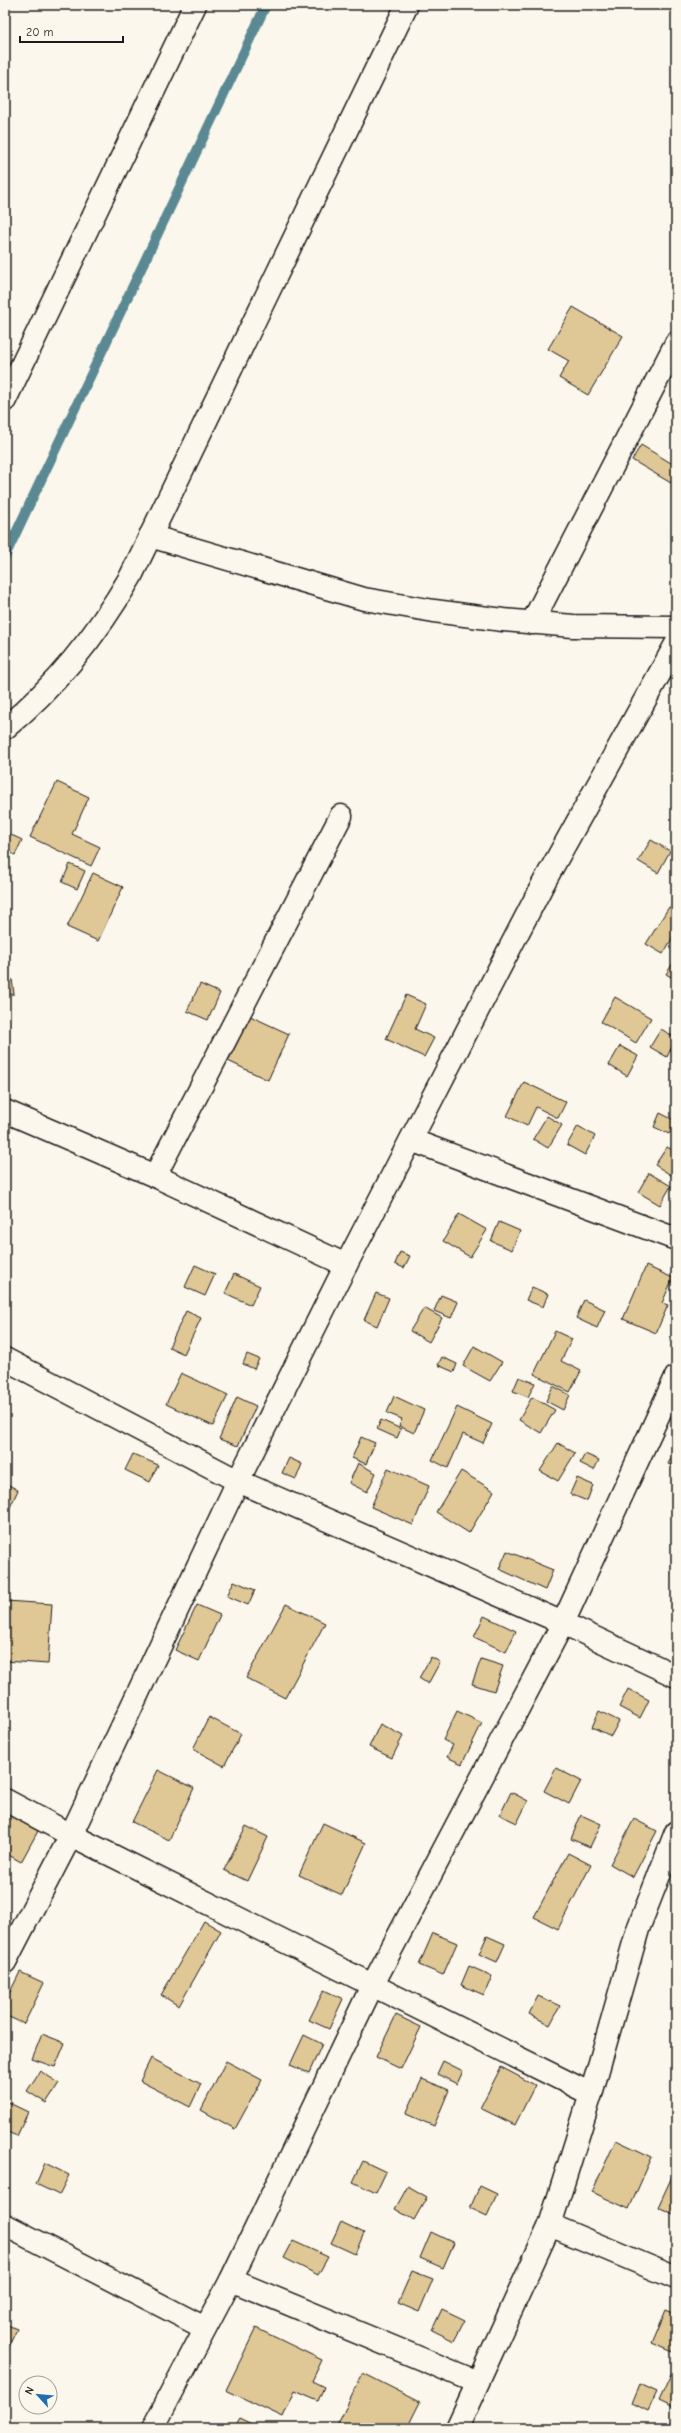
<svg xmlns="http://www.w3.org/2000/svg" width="681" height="2433" font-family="'Comic Neue',sans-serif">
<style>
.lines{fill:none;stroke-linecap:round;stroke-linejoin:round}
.stream{stroke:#5a8993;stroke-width:10}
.building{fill:#e0c796;stroke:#1c1c1c}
.minor-casing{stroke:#1c1c1c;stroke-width:25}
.minor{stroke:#fbf7ec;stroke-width:22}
</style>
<rect width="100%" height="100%" fill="#fbf7ec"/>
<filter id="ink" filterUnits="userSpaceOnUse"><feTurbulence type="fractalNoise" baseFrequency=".025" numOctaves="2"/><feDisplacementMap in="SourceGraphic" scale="8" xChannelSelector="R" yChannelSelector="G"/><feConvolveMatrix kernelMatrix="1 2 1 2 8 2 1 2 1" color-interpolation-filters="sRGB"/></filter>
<g filter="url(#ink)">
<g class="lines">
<!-- stream -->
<polyline class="stream" points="5,556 266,5"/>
</g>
<!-- building -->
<g class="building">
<polygon points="573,307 623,336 588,395 559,378 569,361 548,349"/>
<polygon points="641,445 676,466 676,486 632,460"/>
<polygon points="57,782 89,797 72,834 100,847 91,866 30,837"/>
<polygon points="5,832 22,840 15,855 5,850"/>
<polygon points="651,840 670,851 658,873 638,861"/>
<polygon points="70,864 85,871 77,889 62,882"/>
<polygon points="93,873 123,887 98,941 67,927"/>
<polygon points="669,907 676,911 676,932 663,954 646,944"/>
<polygon points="674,962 676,964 676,980 666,974"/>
<polygon points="12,979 14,994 5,995 5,980"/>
<polygon points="200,984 220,993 208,1020 187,1011"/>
<polygon points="406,995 426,1004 415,1029 434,1038 424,1057 386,1039"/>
<polygon points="615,997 651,1018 636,1043 601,1022"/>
<polygon points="250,1016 289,1034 268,1080 228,1061"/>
<polygon points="661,1029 676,1038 667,1057 650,1047"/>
<polygon points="620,1046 638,1056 627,1076 609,1065"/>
<polygon points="524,1082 566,1102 558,1118 536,1107 527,1126 507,1116"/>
<polygon points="660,1113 676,1121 669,1134 654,1127"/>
<polygon points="547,1116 562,1125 548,1148 533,1139"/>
<polygon points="578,1126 595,1136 585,1155 567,1145"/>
<polygon points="667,1147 676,1152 676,1173 674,1177 655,1165"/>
<polygon points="649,1173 671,1186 660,1205 638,1192"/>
<polygon points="459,1214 487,1230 470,1257 443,1241"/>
<polygon points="499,1222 520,1231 512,1250 491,1241"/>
<polygon points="400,1252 410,1256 404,1268 395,1264"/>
<polygon points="195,1265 215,1274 205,1296 185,1287"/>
<polygon points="646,1266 673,1278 662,1303 668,1305 656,1333 623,1319"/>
<polygon points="234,1274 260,1286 251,1305 225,1293"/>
<polygon points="532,1287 548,1294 543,1307 526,1300"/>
<polygon points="376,1293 389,1298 377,1326 364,1320"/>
<polygon points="441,1295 458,1302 451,1318 434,1311"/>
<polygon points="584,1300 605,1310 597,1328 576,1318"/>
<polygon points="424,1308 442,1318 429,1342 410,1331"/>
<polygon points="186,1311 201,1318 184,1354 169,1347"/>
<polygon points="555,1331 572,1339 561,1361 581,1371 570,1392 534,1374"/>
<polygon points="474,1346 502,1362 490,1381 463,1366"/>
<polygon points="247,1354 259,1359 254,1369 243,1364"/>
<polygon points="442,1357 457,1364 454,1372 438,1365"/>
<polygon points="181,1373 228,1395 213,1426 166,1404"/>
<polygon points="519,1377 535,1383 528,1397 513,1391"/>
<polygon points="553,1386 570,1395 563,1410 546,1401"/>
<polygon points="394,1396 424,1410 414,1433 399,1426 402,1419 387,1413"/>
<polygon points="237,1397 256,1406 238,1446 219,1439"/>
<polygon points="532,1397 555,1410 541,1433 519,1420"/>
<polygon points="457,1407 492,1424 483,1443 463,1434 448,1468 432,1460"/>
<polygon points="381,1420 401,1429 397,1438 377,1429"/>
<polygon points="361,1437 375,1443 366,1464 352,1458"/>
<polygon points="558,1443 575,1453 558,1481 540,1471"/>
<polygon points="676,1448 676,1467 668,1464"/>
<polygon points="133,1454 158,1465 150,1482 125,1470"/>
<polygon points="585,1454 599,1460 594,1470 580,1463"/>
<polygon points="289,1458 302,1464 296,1479 282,1473"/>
<polygon points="358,1463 376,1473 367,1492 349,1483"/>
<polygon points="388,1468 429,1486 413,1525 371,1507"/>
<polygon points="461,1471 494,1491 469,1533 436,1512"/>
<polygon points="577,1478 593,1485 587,1501 570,1494"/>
<polygon points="5,1483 18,1490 5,1518"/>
<polygon points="507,1551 553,1570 545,1590 499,1569"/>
<polygon points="234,1581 255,1590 248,1605 227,1596"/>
<polygon points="5,1601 52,1604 48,1664 5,1661"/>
<polygon points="286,1604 325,1623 285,1698 246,1678"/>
<polygon points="197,1605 220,1615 199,1661 175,1650"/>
<polygon points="484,1616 516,1631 506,1652 474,1637"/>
<polygon points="431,1657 440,1662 428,1684 419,1678"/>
<polygon points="481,1659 503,1666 494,1691 472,1684"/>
<polygon points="628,1689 649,1700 640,1718 619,1707"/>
<polygon points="457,1711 482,1723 462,1764 447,1757 453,1745 443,1740"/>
<polygon points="599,1711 619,1721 611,1736 592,1727"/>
<polygon points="209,1717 241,1734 224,1766 193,1749"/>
<polygon points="380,1724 403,1736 392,1758 369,1747"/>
<polygon points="556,1768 581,1781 569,1804 544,1791"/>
<polygon points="158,1770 194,1788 169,1840 132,1822"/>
<polygon points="511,1792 528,1801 517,1823 500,1815"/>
<polygon points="7,1814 38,1831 21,1862 5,1853"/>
<polygon points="581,1815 601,1824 590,1847 571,1839"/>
<polygon points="634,1819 657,1831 633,1877 610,1864"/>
<polygon points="323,1823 366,1843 342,1895 299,1875"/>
<polygon points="246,1826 268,1837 247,1881 224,1870"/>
<polygon points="568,1853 591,1865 558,1929 534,1917"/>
<polygon points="204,1921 221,1931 179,2006 161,1995"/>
<polygon points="433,1933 457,1943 443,1975 419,1965"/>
<polygon points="487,1936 505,1944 497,1962 479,1954"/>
<polygon points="469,1966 492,1976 484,1995 461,1985"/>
<polygon points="20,1972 44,1983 24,2024 5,2015 5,2002"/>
<polygon points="324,1990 343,1999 329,2029 309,2020"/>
<polygon points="538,1996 560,2006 550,2025 529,2014"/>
<polygon points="396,2015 421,2027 401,2069 376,2057"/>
<polygon points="42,2034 65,2043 55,2067 32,2059"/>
<polygon points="304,2035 322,2044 309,2073 290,2065"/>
<polygon points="151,2058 201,2084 190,2107 140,2081"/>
<polygon points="226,2061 262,2080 235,2129 201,2110"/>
<polygon points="443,2061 463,2071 457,2084 437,2074"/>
<polygon points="501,2067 535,2085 515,2125 480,2108"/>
<polygon points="40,2071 59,2083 46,2103 27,2091"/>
<polygon points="422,2079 449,2090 434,2126 406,2114"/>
<polygon points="5,2101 28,2112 17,2136 5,2131"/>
<polygon points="616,2140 652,2157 629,2209 592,2192"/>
<polygon points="363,2161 386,2172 376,2193 353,2182"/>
<polygon points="45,2163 69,2175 59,2195 36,2184"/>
<polygon points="676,2168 676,2215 658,2207"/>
<polygon points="408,2186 427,2197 414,2220 395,2209"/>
<polygon points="480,2186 497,2194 487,2216 470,2208"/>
<polygon points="341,2222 364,2233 355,2254 331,2243"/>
<polygon points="431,2232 454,2243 443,2268 420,2258"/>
<polygon points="293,2241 328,2257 318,2275 284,2258"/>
<polygon points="412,2271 433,2279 419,2312 398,2303"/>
<polygon points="442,2309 465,2320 454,2341 432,2330"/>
<polygon points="666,2310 676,2314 676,2344 673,2352 652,2343"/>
<polygon points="5,2324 17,2329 5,2354"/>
<polygon points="256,2328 322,2360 312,2381 324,2387 318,2401 295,2391 283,2417 226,2390"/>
<polygon points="676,2364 676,2409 659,2401"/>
<polygon points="363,2373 420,2402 407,2428 336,2428"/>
<polygon points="640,2384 657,2392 648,2411 632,2403"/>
<polygon points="240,2418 261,2428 234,2428"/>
</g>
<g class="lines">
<!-- minor casing -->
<g class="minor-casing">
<g id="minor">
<polyline points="5,400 195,5"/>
<polyline points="150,536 364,599 434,611 503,620 573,626 676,627"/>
<polyline points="532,623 676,343"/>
<path d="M5,728C57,685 97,635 131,576L407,5"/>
<polyline points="5,1111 155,1176 346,1265"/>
<polyline points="411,1140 676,1239"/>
<polyline points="155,1176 341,816"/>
<polyline points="5,1359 238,1481 563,1623 676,1676"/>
<polyline points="5,1800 71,1835 591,2094"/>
<polyline points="5,1962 71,1835 238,1481 346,1265 543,884 676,644"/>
<polyline points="5,2225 205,2328"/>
<polyline points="550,2225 676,2278"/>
<polyline points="231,2280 477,2382"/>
<polyline points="153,2428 231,2280 372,1986 563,1623 676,1377"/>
<polyline points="457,2428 550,2225 591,2094 638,1929 676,1832"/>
</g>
</g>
<!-- minor -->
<use href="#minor" class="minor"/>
</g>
</g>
<!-- margin -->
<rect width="681" height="2433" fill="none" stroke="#fbf7ec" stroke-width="20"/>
<rect x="10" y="10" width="661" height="2413" fill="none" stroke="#1c1c1c" stroke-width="1.5" filter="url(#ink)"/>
<!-- north arrow -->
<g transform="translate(38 2395) rotate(297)"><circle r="19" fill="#fbf7ec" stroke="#a29f99"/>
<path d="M0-3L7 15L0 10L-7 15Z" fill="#1f6fb2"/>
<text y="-6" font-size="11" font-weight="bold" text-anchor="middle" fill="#1c1c1c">N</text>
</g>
<!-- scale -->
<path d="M20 36v6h103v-6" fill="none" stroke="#1c1c1c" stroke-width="2"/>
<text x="26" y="36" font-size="12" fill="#1c1c1c" stroke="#fbf7ec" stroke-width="3" paint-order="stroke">20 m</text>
</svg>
